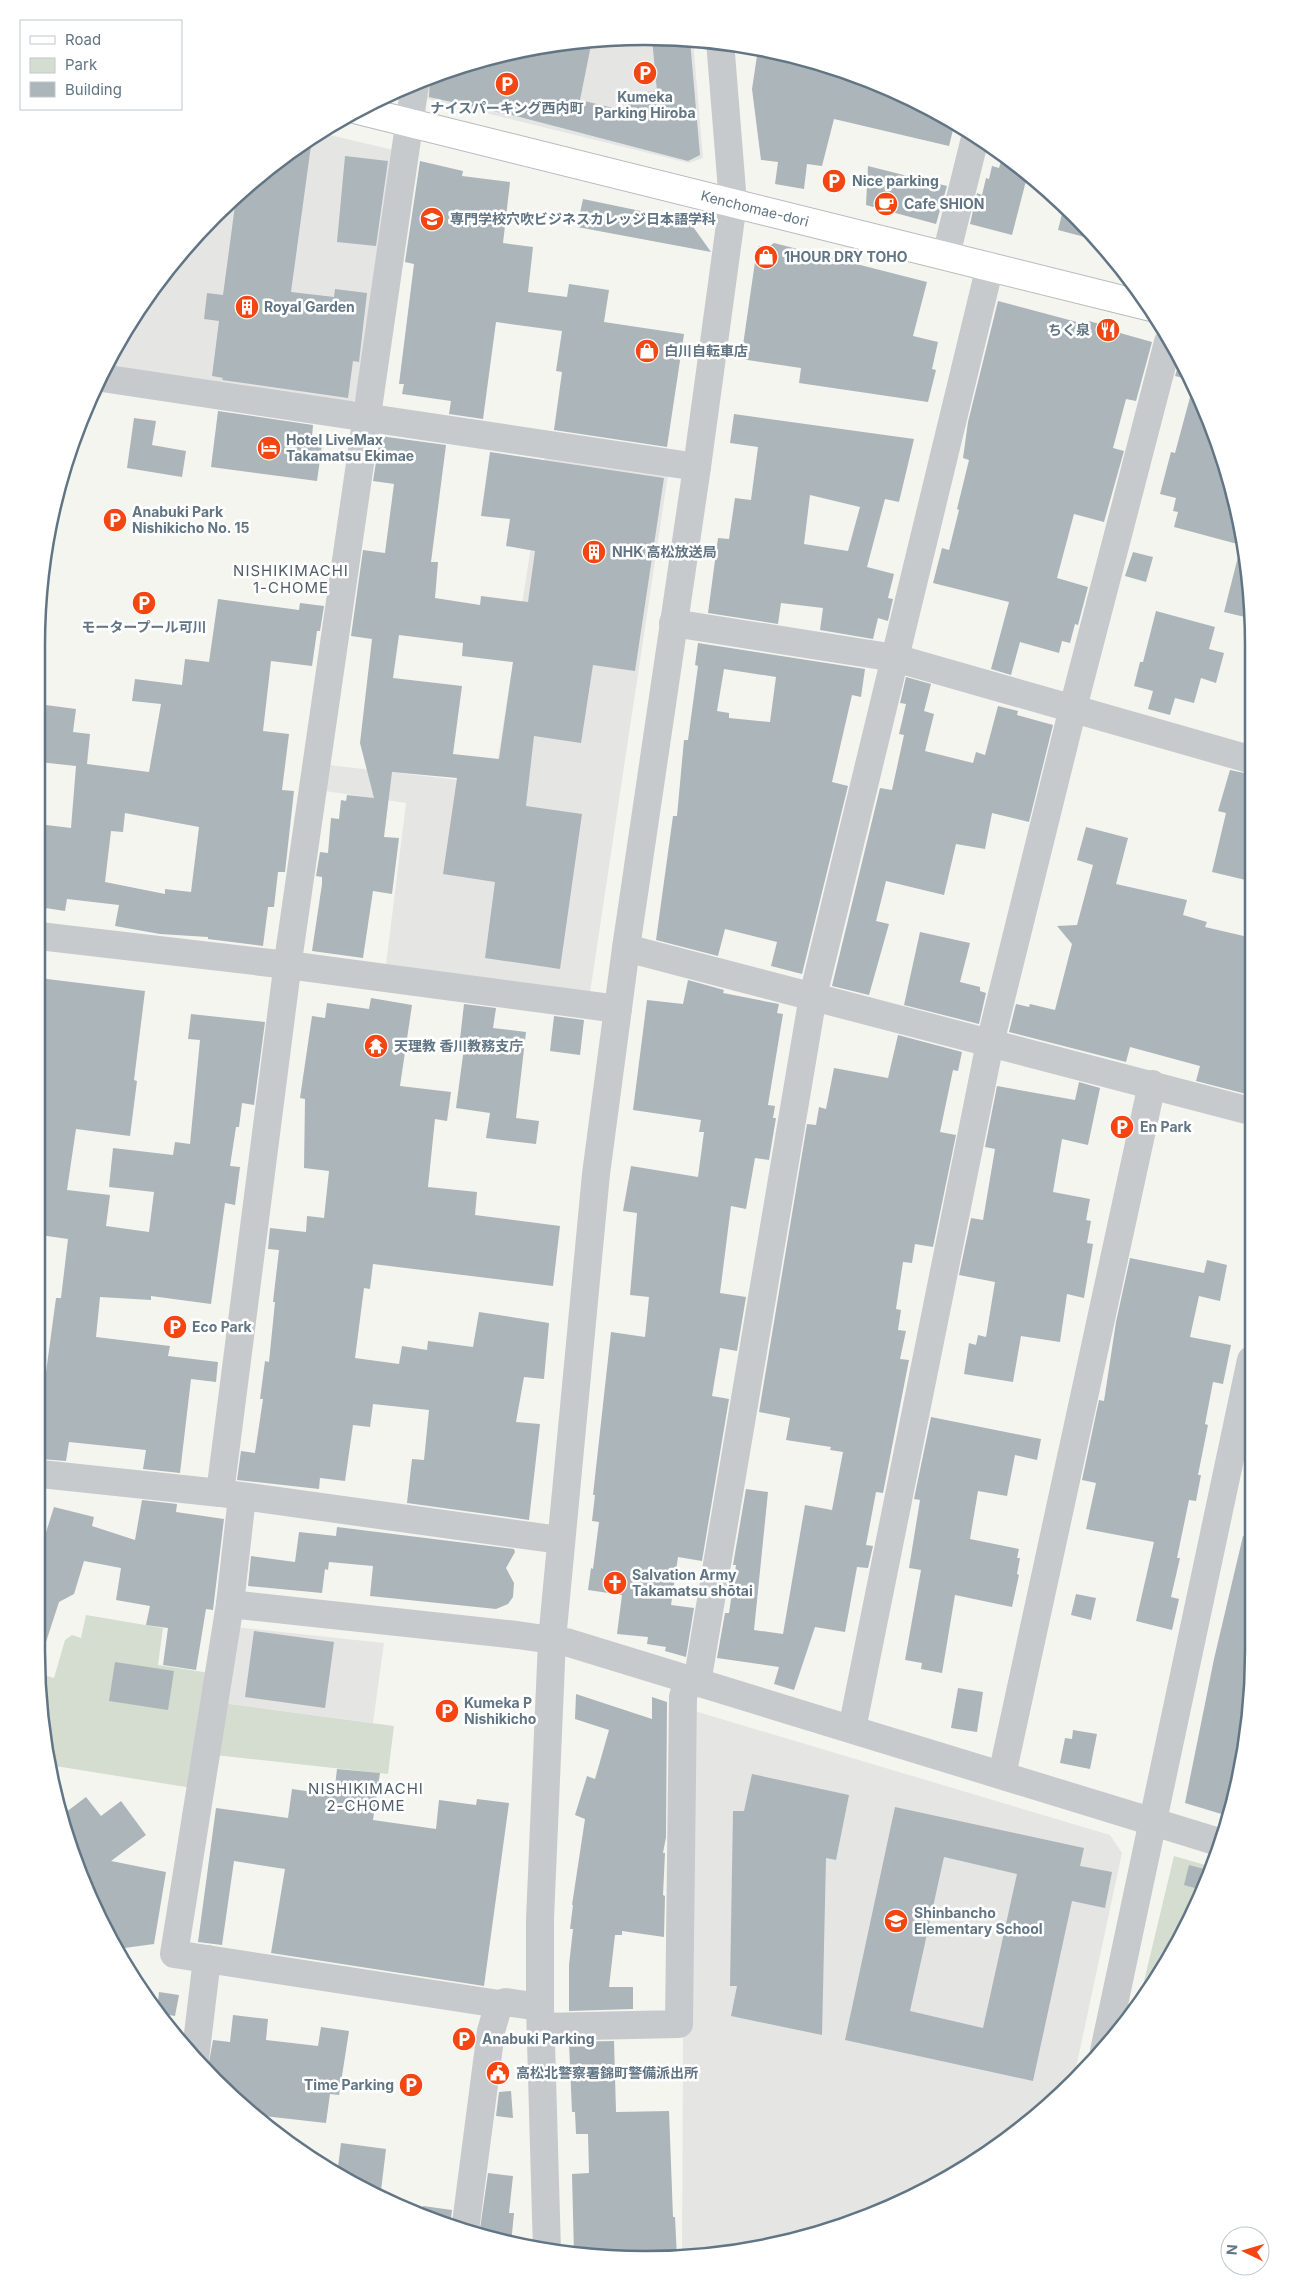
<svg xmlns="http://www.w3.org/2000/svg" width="1290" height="2296" font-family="Inter,'Noto Sans JP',sans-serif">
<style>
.built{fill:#e5e6e4}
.green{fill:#d5ddd1}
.building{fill:#acb5b9;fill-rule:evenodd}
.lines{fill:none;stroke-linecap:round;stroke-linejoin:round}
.major-casing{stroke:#b7bbbe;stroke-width:30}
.minor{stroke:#c7cacd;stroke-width:28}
.major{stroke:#fff;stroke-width:28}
.labels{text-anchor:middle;stroke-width:5;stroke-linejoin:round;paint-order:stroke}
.poi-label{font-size:14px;font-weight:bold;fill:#617584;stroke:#fff;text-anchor:start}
.street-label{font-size:14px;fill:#617584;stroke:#fff}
.neighbourhood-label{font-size:15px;letter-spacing:1px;fill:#505e69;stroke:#fff}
.rim{fill:none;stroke:#617584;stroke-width:2.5}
</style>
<rect width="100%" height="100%" fill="#f5f5f0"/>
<!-- built -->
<g class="built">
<polygon points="605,38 693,40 703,158 689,163 424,98 428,79 488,57"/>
<polygon points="321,133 394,150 361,396 350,403 107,366 118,340 188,243 275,162"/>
<polygon points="545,456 668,475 590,993 386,964 406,803 325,791 329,765 494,784"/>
<polygon points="235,1627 384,1643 373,1723 222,1703"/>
<polygon points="688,1709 1110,1835 1122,1853 1073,2082 1046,2109 950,2178 878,2214 764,2248 685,2258 682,2258 683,2031"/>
</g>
<!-- green -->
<g class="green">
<polygon points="86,1615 163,1628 158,1665 210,1673 192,1788 49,1765 42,1731 41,1674 54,1678 65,1640 72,1635 81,1638"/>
<polygon points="222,1703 394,1726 388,1774 214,1755"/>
<polygon points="1174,1856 1212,1867 1172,1956 1139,2002"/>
</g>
<!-- building -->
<g class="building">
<polygon points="652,39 690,40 700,155 688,161 516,116 429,97 430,79 488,57 592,40 580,100 626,111 624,94 657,91"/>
<polygon points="758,49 841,69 950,118 955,122 949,146 834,119 822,166 807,164 804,189 775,184 778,162 761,160 752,89"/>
<polygon points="312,138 291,292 334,297 335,289 367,293 359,362 353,361 348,398 222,380 223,378 212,376 219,321 204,319 207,293 223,295 236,198 275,162"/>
<polygon points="345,156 388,161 376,246 337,242"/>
<polygon points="1002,158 1027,177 1012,235 970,224 977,193 982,195 986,178 989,179 992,166 999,168"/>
<polygon points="420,161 463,171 462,176 510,182 503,243 533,247 528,292 567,297 569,284 609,290 604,322 684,334 667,447 554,430 562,372 556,371 562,331 496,322 483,419 449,414 451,401 402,394 404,384 399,384 414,264 405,262"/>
<polygon points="868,166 947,186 936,224 866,205"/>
<polygon points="583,199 689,221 711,252 577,227"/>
<polygon points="1064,206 1075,214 1096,240 1058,230"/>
<polygon points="774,243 927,282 913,336 938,342 932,369 936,370 928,402 799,383 801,368 741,359 756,255"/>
<polygon points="998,301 1088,325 1089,321 1114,328 1113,331 1152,342 1136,401 1126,399 1113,448 1124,451 1104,522 1074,514 1057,578 1088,587 1078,625 1075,624 1070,643 1062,641 1059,653 1020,642 1011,675 991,669 1009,602 933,583 942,548 949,550 959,510 957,509 969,460 963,458 968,422"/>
<polygon points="1179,363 1187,379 1175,376"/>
<polygon points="1192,390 1221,449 1249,566 1249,618 1224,612 1241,545 1174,527 1178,512 1173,511 1176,498 1160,494 1171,452 1175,453"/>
<polygon points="218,411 313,425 312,437 323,438 317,481 211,467"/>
<path d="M734,414L914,439L899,502L885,499L867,567L894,574L888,598L893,599L888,621L878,618L873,639L820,630L823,608L781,603L778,624L708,613L718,538L729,539L735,498L751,500L758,447L730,443ZM810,495L860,507L848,551L804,544Z"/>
<polygon points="134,418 156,421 152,445 186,451 182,477 127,468"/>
<path d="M380,436L446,445L431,562H438L435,598L480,605L481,596L528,602L535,551L506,546L510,519L481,516L490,452L664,478L635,671L593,665L581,743L534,736L526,806L582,814L560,969L485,958L495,882L443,874L457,778L392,772L384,837L399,838L392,894L373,891L363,958L312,951L322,884V877L316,876L320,852L328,853L331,818L339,819L341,800L346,801L347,795L374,798L360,743L372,639L351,636L363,550L385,553L394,484L373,481ZM399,635L463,643L462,656L513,662L499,759L453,754L462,686L393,678Z"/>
<polygon points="1133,552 1153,557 1146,582 1125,576"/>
<path d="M218,599L299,610L300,603L324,606L320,631H317L312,666L271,661L263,731L289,734L282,790L294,791L285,872H278L274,907H268L263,946L208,939V937L160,934L115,926L119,905L67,899L65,911L39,907L38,824L71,828L76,766L39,762L38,704L76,709L73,732L90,734L87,764L149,772L161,704L132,701L135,679L182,685L185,659L209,662ZM125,813L199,827L191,892L165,889V894L105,882L111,831L123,832Z"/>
<polygon points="1156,611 1215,627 1209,649 1224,653 1216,683 1201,678 1194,703 1175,698 1170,715 1148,709 1153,691 1134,686 1140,662 1143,662"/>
<path d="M698,643L865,669L861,697L852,695L832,782L848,786L802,974L771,966L777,942L725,929L718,956L656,940L673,816H677L684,740H688L698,666L695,665ZM724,669L776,677L770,722L729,718V713L717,711Z"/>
<polygon points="906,677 931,684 924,711 934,714 925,751 973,763 976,752 985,755 998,706 1018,711 1017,715 1053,725 1029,822 992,813 985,849 956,844 944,895 886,881 876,921 889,924 869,995 832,986 880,788 892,790 904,735 899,734 906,704 900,703"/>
<polygon points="1230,770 1249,774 1250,881 1212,872 1226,813 1218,811"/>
<polygon points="1086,827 1128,838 1116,884 1187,900 1183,915 1207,922 1205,927 1248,937 1250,940 1250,1095 1196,1081 1200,1066 1130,1047 1126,1062 1009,1032 1016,1004 1029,1007 1030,1004 1055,1010 1072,944 1057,926 1077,925 1093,865 1077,860"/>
<polygon points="920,932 970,943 960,982 980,987 980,991 986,993 979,1024 904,1005"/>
<polygon points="39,978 145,991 134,1080 137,1081 130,1136 76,1129 67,1190 110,1195 106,1226 149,1232 154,1192 109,1187 113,1148 173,1155 175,1142 190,1144 200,1040 188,1039 191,1014 265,1022 254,1105 242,1103 239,1127 236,1127 230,1166 240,1167 235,1205 225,1203 211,1304 151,1296 151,1300 100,1297 96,1337 170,1346 168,1356 218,1362 216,1382 191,1379 180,1473 143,1469 146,1450 69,1442 66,1461 41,1459 40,1417 56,1298 61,1298 68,1239 40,1235"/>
<polygon points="688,980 724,990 723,993 779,1004 777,1013 783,1014 768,1105 775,1106 773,1118 776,1118 769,1160 755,1158 746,1209 731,1206 720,1293 746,1297 737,1351 720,1348 712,1396 729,1399 702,1561 678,1557 671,1605 694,1608 686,1657 665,1651 666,1647 647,1644 648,1637 617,1634 622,1595 588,1590 591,1568 593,1569 599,1522 592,1521 595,1495 593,1495 611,1332 645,1337 649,1297 630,1295 637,1213 623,1211 631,1166 698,1177 704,1132 699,1132 701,1120 633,1110 647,1000 683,1004"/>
<polygon points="371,998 412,1005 400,1086 451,1092 447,1121 435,1119 428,1187 477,1192 475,1215 560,1226 553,1286 373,1264 370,1289 364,1288 355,1358 399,1364 402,1346 427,1350 428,1341 473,1347 479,1312 549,1323 544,1379 524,1377 516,1422 540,1424 529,1520 407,1503 412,1459 424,1460 429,1410 373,1404 370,1427 353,1425 345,1481 320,1478 319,1489 237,1480 241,1451 255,1453 263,1399 260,1399 265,1361 269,1362 275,1302 273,1302 279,1250 268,1249 270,1228 306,1232 307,1216 324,1218 329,1171 304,1168 305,1099 300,1098 312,1016 325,1018 327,1003 369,1009"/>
<polygon points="464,1004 496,1008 493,1028 526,1032 516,1118 539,1121 536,1144 486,1138 490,1113 456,1108 465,1040 460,1039"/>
<polygon points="554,1016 584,1020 580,1055 550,1051"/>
<polygon points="898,1035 962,1052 958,1071 953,1070 940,1132 956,1135 933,1247 915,1244 912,1263 903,1262 896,1309 901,1310 898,1330 906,1331 900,1359 909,1360 883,1493 876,1492 866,1545 873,1546 868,1568 857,1567 845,1632 815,1627 794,1690 774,1684 779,1667 717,1658 725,1613 729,1613 736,1565 733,1565 746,1489 768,1492 754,1630 783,1634 805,1505 832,1510 843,1452 830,1450 831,1447 786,1440 790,1418 759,1412 807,1124 816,1125 819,1107 826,1109 834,1068 888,1078"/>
<polygon points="1079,1082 1100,1088 1088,1145 1062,1139 1053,1192 1090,1199 1086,1220 1091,1221 1087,1243 1093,1244 1084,1298 1067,1294 1060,1342 1021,1336 1013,1382 964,1374 969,1343 976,1345 978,1335 986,1337 995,1282 959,1275 971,1218 983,1220 995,1149 985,1147 997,1086 1075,1100"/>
<polygon points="1130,1258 1204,1273 1207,1260 1227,1265 1220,1301 1199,1296 1190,1337 1231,1345 1223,1384 1213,1382 1205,1424 1208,1425 1198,1475 1201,1475 1196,1501 1189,1500 1177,1558 1180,1558 1171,1597 1179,1599 1172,1630 1136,1621 1154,1542 1086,1529 1096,1483 1082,1480 1099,1400 1104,1401 1116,1322"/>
<polygon points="931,1417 1041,1439 1037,1460 1015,1455 1007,1496 978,1491 970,1539 1019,1549 1017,1558 1020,1558 1017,1574 1019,1575 1012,1607 955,1595 942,1673 921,1669 922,1663 905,1660 921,1570 909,1568 920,1500 914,1499"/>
<polygon points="142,1500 177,1504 176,1512 224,1519 213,1610 206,1609 196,1670 163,1665 168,1628 146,1625 150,1606 116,1600 121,1568 84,1561 74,1594 59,1602 45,1645 41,1644 41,1548 54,1507 94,1517 92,1526 135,1540"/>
<polygon points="337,1527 514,1549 515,1552 506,1568 514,1583 513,1597 508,1604 496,1609 370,1596 373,1566 329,1562 328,1570 325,1569 322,1593 248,1586 251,1556 295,1562 299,1532 336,1536"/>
<polygon points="1243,1536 1252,1537 1252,1691 1228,1816 1185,1803 1214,1659"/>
<polygon points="1076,1594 1096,1598 1091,1620 1071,1615"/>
<polygon points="254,1631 334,1642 325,1708 245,1697"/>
<polygon points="115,1662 174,1671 168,1710 109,1701"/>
<polygon points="958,1688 983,1692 977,1732 951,1728"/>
<polygon points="576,1694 652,1719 652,1697 667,1702 666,1837 663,1853 665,1853 663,1895 665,1896 664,1937 622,1931 622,1935 615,1935 609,1987 633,1987 633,2009 569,2011 569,1965 573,1929 570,1929 573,1905 572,1905 585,1819 575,1815 587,1776 595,1779 609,1730 575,1719"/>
<polygon points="1073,1730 1097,1734 1090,1769 1060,1763 1065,1738 1072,1739"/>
<polygon points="337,1769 380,1773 373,1820 436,1829 439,1800 476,1805 477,1799 509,1803 484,1986 271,1953 285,1869 234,1861 222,1945 198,1942 216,1808 288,1818 292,1789 334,1795"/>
<polygon points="752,1774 849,1795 836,1860 826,1858 822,2035 731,2016 737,1986 730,1986 733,1811 744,1811"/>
<polygon points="86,1797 101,1816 121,1801 146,1835 111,1861 166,1872 154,1944 117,1949 99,1920 68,1846 61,1816"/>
<path d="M895,1807L1084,1848L1080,1866L1112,1872L1105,1908L1072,1901L1033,2081L845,2040ZM944,1857L1017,1874L983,2028L910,2011Z"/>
<polygon points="1189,1865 1208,1870 1202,1890 1184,1885"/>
<polygon points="159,1992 179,1995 175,2016 157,2013"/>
<polygon points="233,2015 268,2019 266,2040 318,2046 321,2027 349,2031 339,2095 330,2094 326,2123 255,2115 207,2073 213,2040 230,2042"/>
<polygon points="614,2041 616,2112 669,2111 673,2217 675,2217 677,2258 574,2255 572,2174 589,2173 588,2134 576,2134 575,2112 572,2112 569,2042"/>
<polygon points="511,2091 513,2118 496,2116 499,2092"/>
<polygon points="341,2143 386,2149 380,2199 337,2175"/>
<polygon points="488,2173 513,2176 509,2213 514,2213 511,2244 479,2236"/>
<polygon points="423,2206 452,2210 450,2225 421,2214"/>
</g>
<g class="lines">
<!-- major casing -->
<g class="major-casing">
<g id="major">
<path id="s1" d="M358,110L1151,307"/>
</g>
</g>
<!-- minor -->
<g class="minor">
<polyline points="946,255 975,138"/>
<polyline points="102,378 697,467"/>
<polyline points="673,623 895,658 1249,759"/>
<polyline points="39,936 288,965 618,1009"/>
<polyline points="626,948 1250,1111"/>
<polyline points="41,1474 220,1493 560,1540"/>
<polyline points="220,1493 289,954 415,84"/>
<polyline points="242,1497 230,1604 174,1954 499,2004"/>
<polyline points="230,1604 517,1635 566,1642 1222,1843"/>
<polyline points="697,1683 813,996 990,266"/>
<polyline points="852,1729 990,1043 1073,708 1168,342"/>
<polyline points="1002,1775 1152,1084"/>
<polyline points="541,2027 679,2024 683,1697 688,1680"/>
<polyline points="1104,2051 1251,1360"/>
<polyline points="195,2059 207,1959"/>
<polyline points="465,2231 491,2031 499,2004 506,2002 540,2007"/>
<polyline points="547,2251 540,2007 540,1919 552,1640 596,1174 626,948 697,467 733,203 720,41"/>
</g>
<!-- major -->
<use href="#major" class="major"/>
</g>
<!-- icons -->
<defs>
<g id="parking-disc" transform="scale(1.25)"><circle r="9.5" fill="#f34613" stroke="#fff"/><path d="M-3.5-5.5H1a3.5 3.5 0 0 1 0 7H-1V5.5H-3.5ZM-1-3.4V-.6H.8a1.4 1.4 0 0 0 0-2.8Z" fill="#fff"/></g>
<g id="cafe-disc" transform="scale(1.25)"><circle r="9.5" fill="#f34613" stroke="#fff"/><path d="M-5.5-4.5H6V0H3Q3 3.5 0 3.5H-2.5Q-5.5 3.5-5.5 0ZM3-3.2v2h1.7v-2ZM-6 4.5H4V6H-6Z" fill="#fff"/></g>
<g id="university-disc" transform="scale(1.25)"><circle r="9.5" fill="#f34613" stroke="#fff"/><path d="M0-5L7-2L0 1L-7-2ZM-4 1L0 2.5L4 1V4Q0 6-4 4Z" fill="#fff"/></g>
<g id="shop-disc" transform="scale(1.25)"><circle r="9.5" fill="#f34613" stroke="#fff"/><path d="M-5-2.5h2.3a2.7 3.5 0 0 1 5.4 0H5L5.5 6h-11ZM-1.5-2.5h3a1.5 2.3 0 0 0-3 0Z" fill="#fff"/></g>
<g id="building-disc" transform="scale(1.25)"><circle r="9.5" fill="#f34613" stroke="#fff"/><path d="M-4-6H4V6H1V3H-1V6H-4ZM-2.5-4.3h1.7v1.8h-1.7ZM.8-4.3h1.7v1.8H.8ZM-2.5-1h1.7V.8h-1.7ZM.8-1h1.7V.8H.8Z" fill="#fff"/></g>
<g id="restaurant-disc" transform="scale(1.25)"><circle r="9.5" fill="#f34613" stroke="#fff"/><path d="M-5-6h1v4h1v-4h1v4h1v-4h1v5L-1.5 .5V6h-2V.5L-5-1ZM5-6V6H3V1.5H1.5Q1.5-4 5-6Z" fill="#fff"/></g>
<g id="hotel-disc" transform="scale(1.25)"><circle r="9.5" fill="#f34613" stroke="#fff"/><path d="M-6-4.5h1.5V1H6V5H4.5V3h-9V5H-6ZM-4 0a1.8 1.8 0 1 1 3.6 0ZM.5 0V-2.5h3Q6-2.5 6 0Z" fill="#fff"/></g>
<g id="temple-disc" transform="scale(1.25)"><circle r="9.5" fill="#f34613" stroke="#fff"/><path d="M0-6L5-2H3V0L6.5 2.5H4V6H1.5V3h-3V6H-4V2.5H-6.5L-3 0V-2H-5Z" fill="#fff"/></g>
<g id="church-disc" transform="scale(1.25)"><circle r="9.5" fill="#f34613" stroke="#fff"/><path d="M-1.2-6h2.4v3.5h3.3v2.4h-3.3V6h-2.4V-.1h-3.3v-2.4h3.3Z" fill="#fff"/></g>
<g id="school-disc" transform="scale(1.25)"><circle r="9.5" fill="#f34613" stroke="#fff"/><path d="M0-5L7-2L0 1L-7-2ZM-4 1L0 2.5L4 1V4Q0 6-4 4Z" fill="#fff"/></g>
<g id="civic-disc" transform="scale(1.25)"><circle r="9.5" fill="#f34613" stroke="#fff"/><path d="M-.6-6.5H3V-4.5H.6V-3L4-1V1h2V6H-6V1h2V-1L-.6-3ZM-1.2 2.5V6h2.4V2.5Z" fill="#fff"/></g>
</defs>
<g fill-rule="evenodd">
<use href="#parking-disc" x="645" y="73"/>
<use href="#parking-disc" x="507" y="84"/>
<use href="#parking-disc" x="834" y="181"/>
<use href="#cafe-disc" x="886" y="204"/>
<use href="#university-disc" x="432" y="219"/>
<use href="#shop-disc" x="766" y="257"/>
<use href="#building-disc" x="247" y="307"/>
<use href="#restaurant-disc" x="1108" y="330"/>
<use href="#shop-disc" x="647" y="351"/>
<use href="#hotel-disc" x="269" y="448"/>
<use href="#parking-disc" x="115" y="520"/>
<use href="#building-disc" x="594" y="552"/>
<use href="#parking-disc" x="144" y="603"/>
<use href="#temple-disc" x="376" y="1046"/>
<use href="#parking-disc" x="1122" y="1127"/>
<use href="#parking-disc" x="175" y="1327"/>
<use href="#church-disc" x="615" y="1583"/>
<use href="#parking-disc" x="447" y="1711"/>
<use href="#school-disc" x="896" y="1921"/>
<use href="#parking-disc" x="464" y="2039"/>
<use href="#civic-disc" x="498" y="2073"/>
<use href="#parking-disc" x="411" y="2085"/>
</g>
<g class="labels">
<!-- poi labels -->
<g class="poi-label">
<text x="645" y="102" text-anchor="middle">Kumeka<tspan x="645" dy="16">Parking Hiroba</tspan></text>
<text x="507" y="113" text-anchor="middle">ナイスパーキング西内町</text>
<text x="852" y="186">Nice parking</text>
<text x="904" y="209">Cafe SHION</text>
<text x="450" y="224">専門学校穴吹ビジネスカレッジ日本語学科</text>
<text x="784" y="262">1HOUR DRY TOHO</text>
<text x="264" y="312">Royal Garden</text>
<text x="1090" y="335" text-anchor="end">ちく泉</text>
<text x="664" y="356">白川自転車店</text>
<text x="286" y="445">Hotel LiveMax<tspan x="286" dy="16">Takamatsu Ekimae</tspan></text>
<text x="132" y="517">Anabuki Park<tspan x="132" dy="16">Nishikicho No. 15</tspan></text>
<text x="612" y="557">NHK 高松放送局</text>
<text x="144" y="632" text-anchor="middle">モータープール可川</text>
<text x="394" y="1051">天理教 香川教務支庁</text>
<text x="1140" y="1132">En Park</text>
<text x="192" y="1332">Eco Park</text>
<text x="632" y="1580">Salvation Army<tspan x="632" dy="16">Takamatsu shōtai</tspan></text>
<text x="464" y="1708">Kumeka P<tspan x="464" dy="16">Nishikicho</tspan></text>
<text x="914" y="1918">Shinbancho<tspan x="914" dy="16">Elementary School</tspan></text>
<text x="482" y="2044">Anabuki Parking</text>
<text x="516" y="2078">高松北警察署錦町警備派出所</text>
<text x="394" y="2090" text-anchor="end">Time Parking</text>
</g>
<!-- street labels -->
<g class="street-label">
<text dy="5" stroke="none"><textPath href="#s1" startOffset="409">Kenchomae-dori</textPath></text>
</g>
<!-- neighbourhood labels -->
<g class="neighbourhood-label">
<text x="291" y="576">NISHIKIMACHI<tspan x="291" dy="17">1-CHOME</tspan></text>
<text x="366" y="1794">NISHIKIMACHI<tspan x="366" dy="17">2-CHOME</tspan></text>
</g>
</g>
<!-- crop -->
<path d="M0 0H1290V2296H0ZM645 45H645A600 600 0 0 1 1245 645V1651A600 600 0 0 1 645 2251H645A600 600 0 0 1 45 1651V645A600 600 0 0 1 645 45Z" fill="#fff" fill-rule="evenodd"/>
<path class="rim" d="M645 45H645A600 600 0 0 1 1245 645V1651A600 600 0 0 1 645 2251H645A600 600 0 0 1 45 1651V645A600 600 0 0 1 645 45Z"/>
<!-- legend -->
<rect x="20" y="20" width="162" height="90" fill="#ffffff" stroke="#c0c8ce"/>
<rect x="30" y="36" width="25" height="8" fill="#ffffff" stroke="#c0c8ce"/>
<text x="65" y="45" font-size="15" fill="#617584">Road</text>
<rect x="30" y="58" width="25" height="15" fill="#d5ddd1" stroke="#c0c8ce"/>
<text x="65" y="70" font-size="15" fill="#617584">Park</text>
<rect x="30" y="82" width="25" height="15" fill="#acb5b9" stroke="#c0c8ce"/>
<text x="65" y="95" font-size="15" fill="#617584">Building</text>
<!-- north arrow -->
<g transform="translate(1245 2251) rotate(275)"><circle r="24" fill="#ffffff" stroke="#c0c8ce"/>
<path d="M0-4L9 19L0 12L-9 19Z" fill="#f34613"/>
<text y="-8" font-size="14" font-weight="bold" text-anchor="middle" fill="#617584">N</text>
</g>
</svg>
